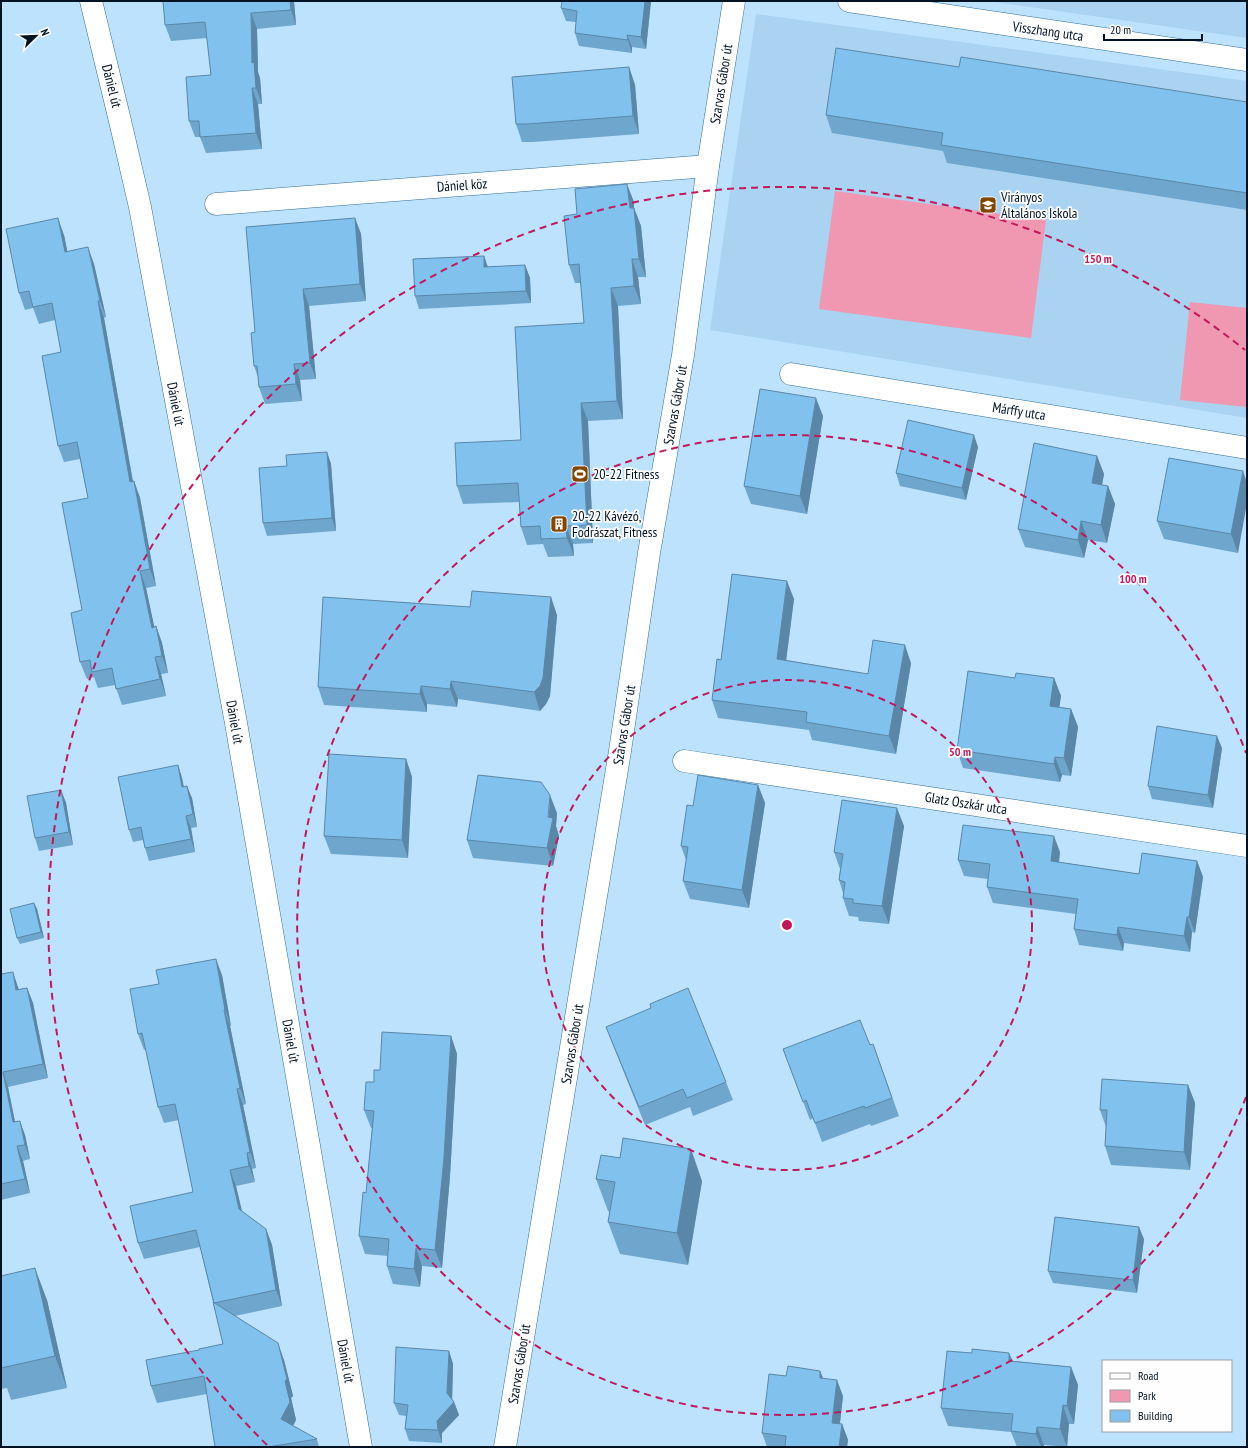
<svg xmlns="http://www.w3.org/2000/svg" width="1248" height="1448" font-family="'PT Sans Narrow',sans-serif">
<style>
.built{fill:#aad3f1}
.green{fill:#f097b2}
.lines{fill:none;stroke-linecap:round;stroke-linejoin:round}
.street-casing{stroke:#306f98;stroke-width:23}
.street{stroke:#fff;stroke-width:22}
.wall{fill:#6fa6cd}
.shaded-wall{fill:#5a87a7}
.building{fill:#81c1ee;stroke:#5a87a7}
.ring{fill:none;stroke:#c2185b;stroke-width:2;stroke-dasharray:7 5}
.labels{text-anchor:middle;stroke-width:3.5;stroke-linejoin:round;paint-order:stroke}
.street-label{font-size:14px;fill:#001323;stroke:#fefefe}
.poi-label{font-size:14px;fill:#001323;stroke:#fefefe;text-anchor:start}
.centre{fill:#c2185b;stroke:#fefefe;stroke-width:2}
.ring-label{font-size:12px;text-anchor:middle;font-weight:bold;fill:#c2185b;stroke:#fefefe;stroke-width:3.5;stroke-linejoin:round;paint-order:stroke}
</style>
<rect width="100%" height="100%" fill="#bde2fe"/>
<!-- built -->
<g class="built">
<polygon points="988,1 1247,1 1247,38"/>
<polygon points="756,14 1247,81 1247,418 710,330"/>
</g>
<!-- green -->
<g class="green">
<polygon points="835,191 1046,220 1031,338 819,309"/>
<polygon points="1190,302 1247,308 1247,407 1180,400"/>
</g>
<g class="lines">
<!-- street casing -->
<g class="street-casing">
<g id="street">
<polyline points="91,1 121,125 140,207 236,723 361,1447"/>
<polyline points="849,1 1247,60"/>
<polyline points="216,204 708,166"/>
<polyline points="791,374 1247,448"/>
<polyline points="684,761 1247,846"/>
<polyline points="505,1447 620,751 649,553 683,355 708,166 734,1"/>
</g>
</g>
<!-- street -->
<use href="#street" class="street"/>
</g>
<!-- wall -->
<g class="wall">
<polygon points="163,1 294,1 296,25 257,29 258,72 260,78 262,104 258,104 262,149 206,153 200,137 195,137 189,121 211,75 207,38 171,41 165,25"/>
<polygon points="651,1 646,49 632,47 632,53 579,46 575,33 576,22 566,21 561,8"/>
<polygon points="629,67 635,85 639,134 533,142 522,142 516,124"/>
<polygon points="959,67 1247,102 1247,210 947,163 943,151 832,133 826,115"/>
<polygon points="634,202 634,208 641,226 646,277 638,277 641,304 618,306 623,419 588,421 593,543 573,544 574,556 548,557 543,544 527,545 521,527 519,502 463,504 457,486 521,440 584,323 581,283 575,283 569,265 577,214"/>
<polygon points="355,218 361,234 366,301 309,306 316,379 300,380 302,401 265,404 259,387 258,377 254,366 255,332"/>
<polygon points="64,235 67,251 94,264 106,317 104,318 133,482 134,481 140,498 156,586 146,588 154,627 156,626 162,643 168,673 161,674 166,696 122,705 115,685 98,688 94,677 87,679 80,662 88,498 80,459 64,462 58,446 61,352 55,320 39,324 33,308 25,310 19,293"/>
<polygon points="484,256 488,267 525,265 530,278 531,303 419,309 415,296"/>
<polygon points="823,416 807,514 751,504 744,486"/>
<polygon points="978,447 966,500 900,486 896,473"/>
<polygon points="327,452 331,464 336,531 267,536 263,523 287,466"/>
<polygon points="1097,456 1104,474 1102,485 1108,486 1115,504 1107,543 1088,540 1084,558 1025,547 1018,529"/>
<polygon points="1243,471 1238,553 1164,539 1157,521"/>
<polygon points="794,599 786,660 868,674 911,663 896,754 812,740 809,730 718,718 712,700 721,660"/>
<polygon points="557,615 550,696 546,704 540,711 458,699 457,707 427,704 427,712 324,705 318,687"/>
<polygon points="1015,678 1054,678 1061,696 1059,707 1071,709 1078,727 1071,776 1062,775 1060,782 963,768 957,750"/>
<polygon points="1222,748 1213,808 1152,799 1148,786"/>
<polygon points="406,759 412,777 408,858 331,854 324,836"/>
<polygon points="178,765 182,778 184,787 192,798 197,827 191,828 195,852 149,861 145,848 143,840 133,842 129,830"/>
<polygon points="758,785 765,803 749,908 690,899 683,881 686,860 681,846 693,806"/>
<polygon points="61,790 66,803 73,845 39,851 35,838"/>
<polygon points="557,813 556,826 559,836 553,866 473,858 467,840"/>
<polygon points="904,826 889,924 859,921 858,917 849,916 843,898 843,893 839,880 840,869 834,852"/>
<polygon points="1060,852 1059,862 1139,874 1197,861 1203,877 1195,933 1192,932 1190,952 1124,943 1123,951 1079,945 1074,929 1076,914 993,903 987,887 988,879 964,876 958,860"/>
<polygon points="34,903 37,909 44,938 20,944 17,938"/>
<polygon points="1,974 18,987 19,990 27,988 33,1003 48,1078 8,1087 15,1122 25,1135 30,1159 23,1161 30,1193 1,1200"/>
<polygon points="222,975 231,1026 230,1026 246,1104 243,1105 256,1168 252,1169 255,1182 236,1186 242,1211 266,1229 272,1245 282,1306 235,1316 284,1360 293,1396 291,1398 296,1420 293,1426 317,1439 319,1447 215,1447 207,1394 157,1403 151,1386 199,1350 223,1344 200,1247 144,1259 138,1243 193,1192 179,1120 164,1123 158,1107 146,1049 144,1050 138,1034"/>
<polygon points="606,1027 726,1082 733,1100 693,1116 690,1107 645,1125 613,1045"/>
<polygon points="451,1036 457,1054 450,1176 442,1268 422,1266 420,1287 393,1284 387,1266 388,1256 365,1254 359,1236 366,1193 372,1128 371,1128 364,1110 374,1082 380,1070"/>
<polygon points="873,1044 899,1116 871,1126 870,1124 822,1142 813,1118 810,1120 783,1049 870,1045"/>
<polygon points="1188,1085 1195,1103 1190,1170 1111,1165 1105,1146 1106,1127 1100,1110"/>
<polygon points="596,1179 702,1181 688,1265 620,1254 608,1222 610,1212 608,1211"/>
<polygon points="1144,1239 1137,1293 1053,1283 1048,1271"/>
<polygon points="1,1276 47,1300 67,1388 11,1400 7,1388 1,1389"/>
<polygon points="449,1351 453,1364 452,1399 454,1402 459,1415 442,1433 442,1443 409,1441 405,1429 406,1416 399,1415 394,1403"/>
<polygon points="972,1353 1009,1353 1013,1361 1071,1367 1078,1385 1074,1424 1069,1424 1067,1447 1044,1445 1043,1447 1017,1447 1011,1432 948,1426 941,1408"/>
<polygon points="820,1371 823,1378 843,1396 840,1424 842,1424 848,1440 847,1447 767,1447 762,1433 786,1376"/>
</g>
<!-- shaded-wall -->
<g class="shaded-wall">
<polygon points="290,1 294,1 296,25 291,10"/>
<polygon points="645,1 651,1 646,49 641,37"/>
<polygon points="251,13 257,29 258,72 260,78 262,104 256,88 252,63"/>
<polygon points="627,35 632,47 632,53 628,40"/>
<polygon points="629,67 635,85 639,134 633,116"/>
<polygon points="252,88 258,104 262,149 256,133"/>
<polygon points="627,184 634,202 634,208 641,226 646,277 639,259 630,208"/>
<polygon points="58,218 64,235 71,269 65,252"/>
<polygon points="355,218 361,234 366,301 360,284"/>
<polygon points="88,247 94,264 106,317 100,301"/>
<polygon points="484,256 488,268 484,267"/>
<polygon points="632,259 638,277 641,304 634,286"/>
<polygon points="525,265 530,278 531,303 526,291"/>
<polygon points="611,288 618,306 623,419 617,401"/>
<polygon points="303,289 309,306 316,379 310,363"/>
<polygon points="98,301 104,318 136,499 130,482"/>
<polygon points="294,364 300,380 302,401 296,384"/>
<polygon points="816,398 823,416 807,514 800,496"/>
<polygon points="581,403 588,421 593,543 587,525"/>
<polygon points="974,435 978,447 966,500 962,488"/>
<polygon points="327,452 331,464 336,531 332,518"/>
<polygon points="1097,456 1104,474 1099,501 1092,483"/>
<polygon points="1243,471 1247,483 1247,503 1238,553 1231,534"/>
<polygon points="134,481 140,498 156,586 150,569"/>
<polygon points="1108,486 1115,504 1107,543 1101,525"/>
<polygon points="1081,521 1088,540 1084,558 1078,540"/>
<polygon points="566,526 573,544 574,556 567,538"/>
<polygon points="140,571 146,588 158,644 152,628"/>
<polygon points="787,581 794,599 784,677 777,659"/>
<polygon points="551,597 557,615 550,696 546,704 540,711 534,692"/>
<polygon points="156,626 162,643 168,673 162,656"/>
<polygon points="905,645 911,663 896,754 889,736"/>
<polygon points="155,657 161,674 166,696 160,679"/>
<polygon points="1054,678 1061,696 1057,724 1050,706"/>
<polygon points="451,681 458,699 457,707 450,689"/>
<polygon points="421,686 427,704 427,712 420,694"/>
<polygon points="1071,709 1078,727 1071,776 1064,758"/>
<polygon points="1217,736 1222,748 1213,808 1208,795"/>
<polygon points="1055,757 1062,775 1060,782 1054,764"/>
<polygon points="406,759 412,777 408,858 402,840"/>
<polygon points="178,765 182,778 186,800 182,787"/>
<polygon points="758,785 765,803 749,908 742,890"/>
<polygon points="187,786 192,798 197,827 193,814"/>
<polygon points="61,790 66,803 73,845 69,832"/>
<polygon points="550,795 557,813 556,826 559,836 553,866 547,848"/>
<polygon points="897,808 904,826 889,924 882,906"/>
<polygon points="186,816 191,828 195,852 191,839"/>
<polygon points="1054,836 1060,852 1057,877 1051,861"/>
<polygon points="1197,861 1203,877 1195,933 1189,917"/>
<polygon points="34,903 37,909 44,938 41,932"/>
<polygon points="1187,917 1192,932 1190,952 1184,936"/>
<polygon points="1118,927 1124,943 1123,951 1117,935"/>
<polygon points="216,959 222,975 231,1026 225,1010"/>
<polygon points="13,972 18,987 21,1005 16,990"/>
<polygon points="27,988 33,1003 48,1078 43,1064"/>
<polygon points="224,1010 230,1026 246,1104 240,1088"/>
<polygon points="451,1036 457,1054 450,1176 442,1268 435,1250"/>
<polygon points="3,1072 8,1087 18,1137 13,1122"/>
<polygon points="1188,1085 1195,1103 1190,1170 1184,1152"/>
<polygon points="237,1089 243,1105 256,1168 250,1152"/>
<polygon points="20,1121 25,1135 30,1159 25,1145"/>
<polygon points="17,1146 23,1161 30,1193 25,1179"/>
<polygon points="691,1149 702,1181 688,1265 677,1233"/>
<polygon points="247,1153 252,1169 255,1182 249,1166"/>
<polygon points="230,1170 236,1186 245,1225 239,1209"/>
<polygon points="1139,1227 1144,1239 1137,1293 1133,1280"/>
<polygon points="266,1229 272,1245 282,1306 276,1290"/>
<polygon points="416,1248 422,1266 420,1287 414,1269"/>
<polygon points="35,1268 47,1300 67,1388 55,1356"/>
<polygon points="278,1343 284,1360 293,1396 291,1398 296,1420 287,1436 281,1419 285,1381"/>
<polygon points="449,1351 453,1364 452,1405 454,1402 459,1415 442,1433 442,1443 438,1430 437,1421 447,1393"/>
<polygon points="1009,1353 1016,1371 1009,1361"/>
<polygon points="1071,1367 1078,1385 1074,1424 1067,1406"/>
<polygon points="820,1371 826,1386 820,1378"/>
<polygon points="837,1380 843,1396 838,1439 832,1423"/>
<polygon points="1063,1405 1069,1424 1067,1447 1060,1429"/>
<polygon points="842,1424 848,1440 847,1447 839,1447"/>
<polygon points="1037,1427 1044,1445 1043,1447 1041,1447 1036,1434"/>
</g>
<!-- building -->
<g class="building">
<polygon points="163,1 290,1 291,10 251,13 252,63 254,62 256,88 252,88 256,133 200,137 199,121 189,121 186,77 211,75 205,22 165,25"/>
<polygon points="562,1 645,1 641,37 627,35 628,40 575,33 577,11 561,8"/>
<polygon points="836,48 959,67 961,57 1247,102 1247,193 941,145 943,133 826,115"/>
<polygon points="629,67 633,116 527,124 516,124 512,77"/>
<polygon points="627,184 630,208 634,208 639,259 632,259 634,286 611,288 617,401 581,403 587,525 566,526 567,538 541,539 540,526 521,527 518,483 457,486 455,443 521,440 515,327 584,323 579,264 569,265 564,216 577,214 575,189"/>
<polygon points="58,218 65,252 88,247 100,301 98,301 130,482 134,481 150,569 140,571 152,628 156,626 162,656 155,657 160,679 116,689 112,668 92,672 90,660 80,662 71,613 82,610 62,503 88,498 77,442 58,446 42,356 61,352 52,303 33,307 29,291 19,293 6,229"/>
<polygon points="355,218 360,284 303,289 310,363 294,364 296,384 259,387 257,366 254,366 251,333 255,332 246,227"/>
<polygon points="484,256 484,267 525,265 526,291 415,296 413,259"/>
<polygon points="760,389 816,398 800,496 744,486"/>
<polygon points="908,420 974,435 962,488 896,473"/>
<polygon points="1034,443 1097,456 1092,483 1108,486 1101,525 1081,521 1078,540 1018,529"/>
<polygon points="327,452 332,518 263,523 259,468 287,466 286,455"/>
<polygon points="1169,458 1243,471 1231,534 1157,521"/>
<polygon points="732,574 787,581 777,659 868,674 873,640 905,645 889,736 806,722 807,712 712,700 717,659 721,660"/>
<polygon points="472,591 551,597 543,678 540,686 534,692 451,681 450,689 421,686 420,694 318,687 323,597 470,607"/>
<polygon points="968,671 1015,678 1016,673 1054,678 1050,706 1071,709 1064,758 1055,757 1054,764 957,750"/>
<polygon points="1157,726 1217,736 1208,795 1148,786"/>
<polygon points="329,754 406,759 402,840 324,836"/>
<polygon points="178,765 182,787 187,786 193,814 186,816 191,839 145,848 141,827 129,830 118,777"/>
<polygon points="478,775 541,782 550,795 548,817 553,818 547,848 467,840"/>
<polygon points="698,775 758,785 742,890 683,881 688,847 681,846 687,805 693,806"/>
<polygon points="61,790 69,832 35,838 27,796"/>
<polygon points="842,800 897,808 882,906 853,903 853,899 843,898 845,882 839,880 843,854 834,852"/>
<polygon points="963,825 1054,836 1051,861 1139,874 1142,853 1197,861 1189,917 1187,917 1184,936 1118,927 1117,935 1074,929 1078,899 987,887 990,864 958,860"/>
<polygon points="34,903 41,932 17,938 10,909"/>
<polygon points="216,959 225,1010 224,1010 240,1088 237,1089 250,1152 247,1153 249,1166 230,1170 239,1209 266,1229 276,1290 214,1303 196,1230 138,1243 130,1206 193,1192 175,1104 158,1107 142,1033 138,1034 130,989 159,984 156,970"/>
<polygon points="13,972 16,990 27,988 43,1064 3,1072 13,1122 20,1121 25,1145 17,1146 25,1179 1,1184 1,974"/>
<polygon points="688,988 726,1082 687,1098 683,1089 639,1107 606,1027 651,1008 650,1004"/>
<polygon points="860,1020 870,1045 873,1044 892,1098 865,1108 864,1106 815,1123 806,1100 803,1102 783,1049"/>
<polygon points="382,1032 451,1036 444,1158 435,1250 416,1248 414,1269 387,1266 389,1239 359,1236 363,1192 366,1193 374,1111 364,1110 366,1082 374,1082 374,1070 380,1070"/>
<polygon points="1102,1079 1188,1085 1184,1152 1105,1146 1107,1110 1100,1110"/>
<polygon points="623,1138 691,1149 677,1233 608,1222 615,1182 596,1179 601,1155 620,1158"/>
<polygon points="1055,1217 1139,1227 1133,1280 1048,1271"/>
<polygon points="35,1268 55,1356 1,1368 1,1276"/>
<polygon points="213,1302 278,1343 287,1379 285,1381 290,1402 281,1419 317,1439 268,1447 215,1447 204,1376 151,1386 146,1360 199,1350 199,1349 223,1344"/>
<polygon points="396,1347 449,1351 447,1393 454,1402 437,1421 438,1430 405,1429 408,1405 394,1403"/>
<polygon points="972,1349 1009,1353 1009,1361 1071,1367 1067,1406 1063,1405 1060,1429 1037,1427 1036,1434 1011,1431 1013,1414 941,1408 947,1351 972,1353"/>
<polygon points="788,1366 820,1371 820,1378 837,1380 832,1423 842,1424 839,1447 785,1447 786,1436 762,1433 769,1374 786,1376"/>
</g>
<!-- distance rings -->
<g class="ring">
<circle cx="787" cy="925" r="245"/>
<path d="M1246 1097A490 490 0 1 1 1246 753"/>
<path d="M267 1445A735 735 0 0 1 1245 350"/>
</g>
<!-- icons -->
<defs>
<g id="school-square" transform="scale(0.9)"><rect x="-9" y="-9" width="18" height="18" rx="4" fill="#824600" stroke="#fefefe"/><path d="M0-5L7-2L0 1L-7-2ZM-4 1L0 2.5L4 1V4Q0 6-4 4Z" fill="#fff"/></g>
<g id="stadium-square" transform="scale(0.9)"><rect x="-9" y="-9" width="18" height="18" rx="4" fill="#824600" stroke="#fefefe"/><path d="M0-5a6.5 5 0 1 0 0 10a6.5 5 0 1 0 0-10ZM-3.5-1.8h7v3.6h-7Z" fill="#fff"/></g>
<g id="building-square" transform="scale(0.9)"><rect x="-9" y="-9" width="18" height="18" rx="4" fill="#824600" stroke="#fefefe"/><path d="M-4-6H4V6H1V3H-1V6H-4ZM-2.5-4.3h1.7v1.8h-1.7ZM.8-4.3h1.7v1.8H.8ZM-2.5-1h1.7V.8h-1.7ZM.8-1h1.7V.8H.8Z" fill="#fff"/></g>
</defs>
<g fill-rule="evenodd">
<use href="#school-square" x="988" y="205"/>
<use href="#stadium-square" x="580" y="474"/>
<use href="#building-square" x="559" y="524"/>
</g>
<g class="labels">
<!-- street labels -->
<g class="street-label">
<text transform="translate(1048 31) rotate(8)" y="5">Visszhang utca</text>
<text transform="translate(721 84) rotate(-81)" y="5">Szarvas Gábor út</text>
<text transform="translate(112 86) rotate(76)" y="5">Dániel út</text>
<text transform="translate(462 185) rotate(-4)" y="5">Dániel köz</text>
<text transform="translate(176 404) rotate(79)" y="5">Dániel út</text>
<text transform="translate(675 405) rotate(-80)" y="5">Szarvas Gábor út</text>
<text transform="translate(1019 411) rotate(9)" y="5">Márffy utca</text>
<text transform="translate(235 722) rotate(80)" y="5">Dániel út</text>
<text transform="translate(624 725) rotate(-81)" y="5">Szarvas Gábor út</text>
<text transform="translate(966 803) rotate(9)" y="5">Glatz Oszkár utca</text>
<text transform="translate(291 1041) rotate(80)" y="5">Dániel út</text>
<text transform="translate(572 1044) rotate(-81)" y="5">Szarvas Gábor út</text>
<text transform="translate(346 1361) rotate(80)" y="5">Dániel út</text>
<text transform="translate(519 1364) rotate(-81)" y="5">Szarvas Gábor út</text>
</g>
<!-- poi labels -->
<g class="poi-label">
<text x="1001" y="202">Virányos<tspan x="1001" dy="16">Általános Iskola</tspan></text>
<text x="593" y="479">20-22 Fitness</text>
<text x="572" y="521">20-22 Kávézó,<tspan x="572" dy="16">Fodrászat, Fitness</tspan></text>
</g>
</g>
<circle cx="787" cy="925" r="6" class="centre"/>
<g class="ring-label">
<text x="1098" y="263">150 m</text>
<text x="1133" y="583">100 m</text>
<text x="960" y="756">50 m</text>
</g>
<!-- border -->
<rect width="1248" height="1448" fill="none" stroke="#001323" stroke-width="4"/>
<!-- legend -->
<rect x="1102" y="1360" width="130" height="72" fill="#fefefe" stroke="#98a0a6"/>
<rect x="1110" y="1373" width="20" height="6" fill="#ffffff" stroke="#98a0a6"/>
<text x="1138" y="1380" font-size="12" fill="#001323">Road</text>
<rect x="1110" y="1390" width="20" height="12" fill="#f097b2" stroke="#98a0a6"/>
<text x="1138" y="1400" font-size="12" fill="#001323">Park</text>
<rect x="1110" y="1410" width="20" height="12" fill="#81c1ee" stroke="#98a0a6"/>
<text x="1138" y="1420" font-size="12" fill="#001323">Building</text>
<!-- north arrow -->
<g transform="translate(36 36) rotate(67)" stroke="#fefefe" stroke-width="3" paint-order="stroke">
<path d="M0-3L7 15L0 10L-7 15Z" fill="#001323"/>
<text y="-6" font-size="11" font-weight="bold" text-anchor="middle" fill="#001323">N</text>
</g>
<!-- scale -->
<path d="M1104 34v6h98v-6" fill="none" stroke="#001323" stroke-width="2"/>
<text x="1110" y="34" font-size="12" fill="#001323" stroke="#fefefe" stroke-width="3" paint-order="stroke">20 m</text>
</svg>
